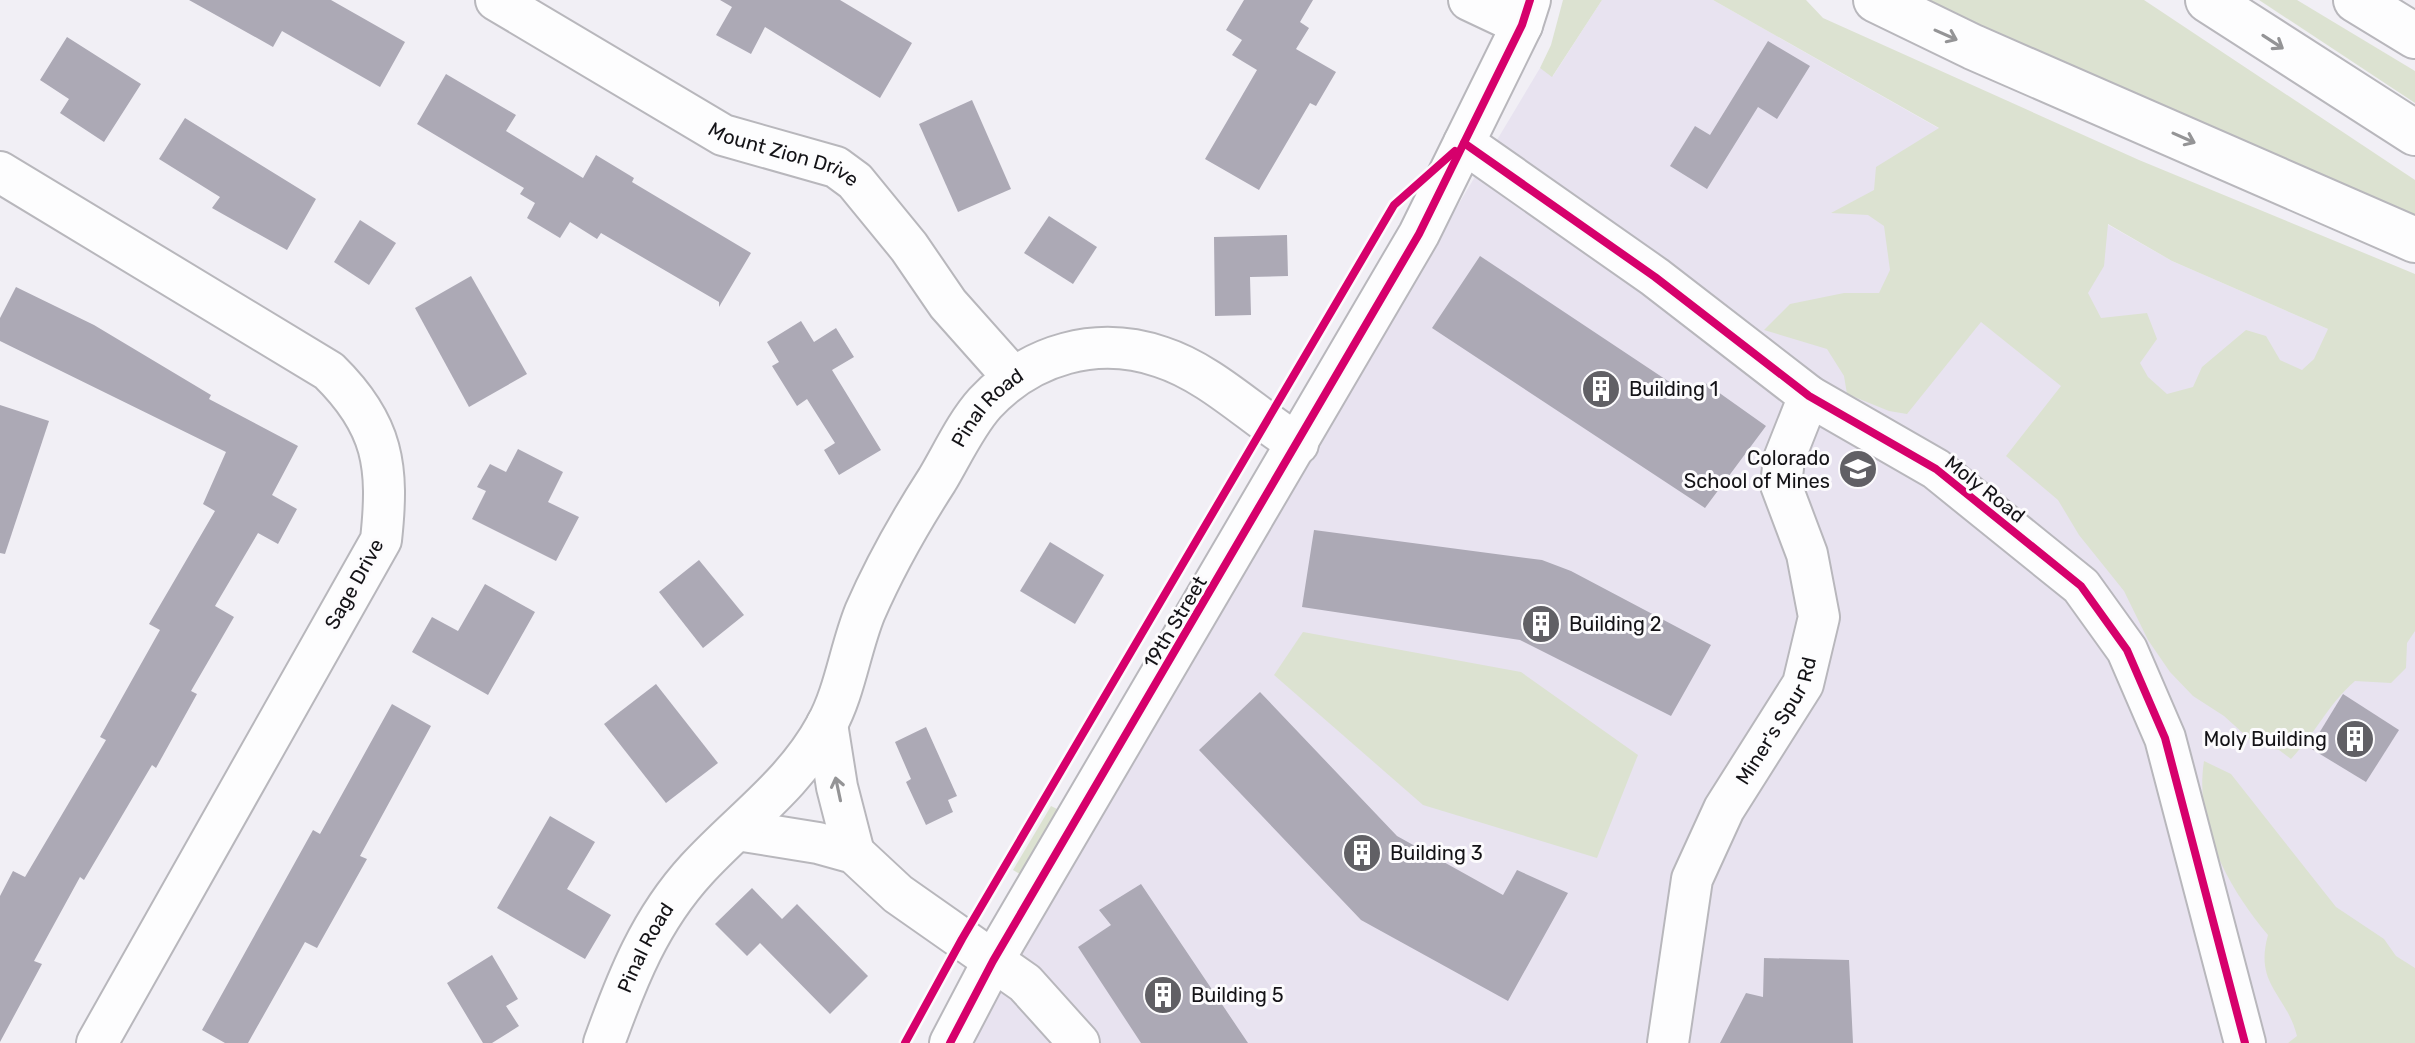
<svg xmlns="http://www.w3.org/2000/svg" width="2415" height="1043" font-family="Rubik,sans-serif">
<style>
.built{fill:#e8e3f0}
.green{fill:#dce2d1;fill-rule:evenodd}
.building{fill:#aca9b5}
.lines{fill:none;stroke-linecap:round;stroke-linejoin:round}
.minor-casing{stroke:#b8b7bc;stroke-width:44}
.highway-casing{stroke:#b8b7bc;stroke-width:48}
.minor{stroke:#fdfdfe;stroke-width:40}
.highway{stroke:#fdfdfe;stroke-width:44}
.cycleway-casing{stroke:#fcfbfd;stroke-width:13}
.cycleway{stroke:#d6006c;stroke-width:8}
.oneway{stroke:#949496}
.labels{text-anchor:middle;stroke-width:6;stroke-linejoin:round;paint-order:stroke}
.street-label{font-size:20px;fill:#141317;stroke:#fcfbfd}
.poi-label{font-size:20px;fill:#141317;stroke:#fcfbfd;text-anchor:start}
</style>
<rect width="100%" height="100%" fill="#f1eff5"/>
<!-- built -->
<polygon class="built" points="1602,0 1713,0 2172,261 2415,367 2415,1043 971,1043 990,1000 1263,531 1540,68 1553,76"/>
<!-- green -->
<g class="green">
<polygon points="1563,0 1602,0 1552,77 1540,68 1551,45"/>
<path d="M1713,0H1806L1823,18L2139,160L2415,274V631L2407,643L2406,668L2391,683L2355,681C2329,703 2315,734 2291,759L2279,750L2256,745L2224,716L2193,696L2170,672L2148,640L2124,591L2079,535L2058,500L2006,456L2061,386L1981,322L1907,414L1889,411L1847,394L1844,376L1827,349L1764,330L1790,304L1844,293H1879L1890,270L1884,226L1868,215L1831,213L1874,190L1876,167L1939,128ZM2108,224L2172,261L2328,329L2314,359L2302,370L2280,360L2266,336L2246,330L2202,367L2193,387L2167,394L2148,377L2140,363L2157,339L2147,313L2101,318L2088,293L2104,266Z"/>
<polygon points="1910,0 2144,0 2415,180 2415,224"/>
<polygon points="2259,0 2297,0 2415,71 2415,103"/>
<polygon points="1303,632 1521,672 1638,755 1597,858 1423,805 1274,675"/>
<path d="M2204,761L2231,774L2336,907L2384,939L2396,956L2415,968V1043H2288L2297,1036C2286,993 2254,985 2268,935C2228,887 2194,826 2204,761Z"/>
<polygon points="1051,806 1061,811 1023,876 1013,870"/>
</g>
<!-- building -->
<g class="building">
<polygon points="189,0 331,0 405,42 380,87 282,31 273,47"/>
<polygon points="720,0 840,0 912,43 880,98 765,27 751,54 716,35 732,7"/>
<polygon points="1244,0 1313,0 1300,22 1309,28 1296,49 1336,72 1316,106 1310,103 1259,190 1205,159 1257,70 1232,55 1242,40 1226,30"/>
<polygon points="67,37 141,84 104,142 60,113 69,99 40,80"/>
<polygon points="1768,41 1810,66 1777,119 1758,107 1707,189 1670,166 1695,126 1710,135"/>
<polygon points="446,74 516,115 506,131 583,178 596,155 634,178 632,182 751,253 719,307 719,302 601,233 597,239 570,222 560,238 527,218 535,203 520,194 524,188 417,124"/>
<polygon points="972,100 1011,189 958,212 919,124"/>
<polygon points="185,118 316,199 287,250 212,208 220,197 159,159"/>
<polygon points="1049,216 1097,247 1073,284 1024,253"/>
<polygon points="360,220 396,243 369,285 334,262"/>
<polygon points="1287,235 1288,276 1250,277 1251,315 1215,316 1214,237"/>
<polygon points="1480,256 1689,395 1704,382 1766,426 1705,508 1432,328"/>
<polygon points="471,276 527,374 469,407 415,308"/>
<polygon points="16,287 94,325 211,395 209,399 298,446 272,495 297,509 278,544 258,533 215,606 234,617 191,691 197,694 156,768 152,765 84,880 80,877 34,961 42,964 0,1042 0,896 13,871 25,877 106,740 100,737 160,630 149,624 215,511 203,504 226,452 0,341 0,318"/>
<polygon points="801,321 814,342 836,328 854,357 832,370 881,450 839,475 824,450 835,443 807,399 797,406 772,366 779,362 767,342"/>
<polygon points="0,405 49,421 5,554 0,553"/>
<polygon points="518,449 563,472 548,502 579,517 556,561 472,519 486,491 477,487 490,464 506,472"/>
<polygon points="1314,530 1542,560 1571,571 1711,645 1671,716 1520,640 1302,607"/>
<polygon points="1050,542 1104,575 1075,624 1020,591"/>
<polygon points="699,560 744,615 703,648 659,592"/>
<polygon points="485,584 535,612 488,695 412,652 432,617 458,631"/>
<polygon points="656,684 718,763 666,803 604,724"/>
<polygon points="1260,692 1397,836 1503,895 1517,870 1568,893 1508,1001 1361,920 1199,750"/>
<polygon points="2343,694 2399,730 2366,782 2310,748"/>
<polygon points="392,704 431,726 360,856 367,859 317,948 305,942 248,1043 225,1043 202,1030 313,830 320,834"/>
<polygon points="926,727 957,796 948,800 953,812 926,825 906,782 911,779 895,742"/>
<polygon points="550,816 595,842 567,889 611,915 585,959 497,908"/>
<polygon points="1141,884 1248,1043 1141,1043 1078,947 1111,925 1099,910"/>
<polygon points="752,888 782,919 797,904 868,976 830,1014 760,943 747,956 715,924"/>
<polygon points="492,955 518,999 506,1006 519,1026 492,1043 483,1043 447,983"/>
<polygon points="1764,958 1849,960 1853,1043 1720,1043 1746,993 1763,997"/>
</g>
<g class="lines">
<!-- minor casing -->
<g class="minor-casing">
<g id="minor">
<path id="s1" d="M496,0L723,135L836,167L855,181L909,247L948,304L1013,377"/>
<polyline points="1469,0 1522,25"/>
<polyline points="1464,143 1655,277 1809,396 1936,469 2081,586 2127,650 2165,738 2245,1043"/>
<path d="M0,172L329,371C384,425 389,467 381,540L97,1043"/>
<polyline points="827,724 837,787 854,853"/>
<polyline points="737,830 818,843 854,853 898,894 1025,983 1079,1043"/>
<path id="s2" d="M604,1043C627,979 650,920 697,869C741,821 794,785 826,726C845,692 850,649 865,612C885,566 910,522 937,480C952,455 966,424 985,403C1031,354 1097,335 1161,357C1211,373 1254,417 1298,444"/>
<polyline points="950,1043 993,961 1419,234 1522,25 1530,0"/>
<path id="s3" d="M1668,1043L1692,879L1724,809L1803,684L1819,617L1807,554L1781,485L1784,459L1809,396"/>
</g>
</g>
<!-- highway casing -->
<g class="highway-casing">
<g id="highway">
<polyline points="1876,0 1973,47 2415,240"/>
<polyline points="2208,0 2415,133"/>
<polyline points="2356,0 2415,36"/>
</g>
</g>
<!-- minor -->
<use href="#minor" class="minor"/>
<!-- highway -->
<use href="#highway" class="highway"/>
<!-- cycleway casing -->
<g class="cycleway-casing">
<g id="cycleway">
<polyline points="1464,143 1655,277 1809,396 1936,469 2081,586 2127,650 2165,738 2245,1043"/>
<polyline points="905,1043 962,939 1394,205 1455,151"/>
<polyline points="950,1043 993,961 1419,234 1522,25 1530,0"/>
</g>
</g>
<!-- cycleway -->
<use href="#cycleway" class="cycleway"/>
</g>
<!-- one-way arrows -->
<defs><path id="oneway-shaft" d="M-6 0H5M1.5-3L5.5 0L1.5 3" fill="none" stroke-width="1.6" stroke-linecap="round" stroke-linejoin="round" transform="scale(2)"/></defs>
<g class="oneway">
<use href="#oneway-shaft" transform="translate(1946 35) rotate(24)"/>
<use href="#oneway-shaft" transform="translate(2273 42) rotate(33)"/>
<use href="#oneway-shaft" transform="translate(2184 138) rotate(24)"/>
<use href="#oneway-shaft" transform="translate(838 789) rotate(-102)"/>
</g>
<!-- icons -->
<defs>
<g id="building-disc" transform="scale(2)"><circle r="9.5" fill="#616065" stroke="#fcfbfd"/><path d="M-4-6H4V6H1V3H-1V6H-4ZM-2.5-4.3h1.7v1.8h-1.7ZM.8-4.3h1.7v1.8H.8ZM-2.5-1h1.7V.8h-1.7ZM.8-1h1.7V.8H.8Z" fill="#fff"/></g>
<g id="university-disc" transform="scale(2)"><circle r="9.5" fill="#616065" stroke="#fcfbfd"/><path d="M0-5L7-2L0 1L-7-2ZM-4 1L0 2.5L4 1V4Q0 6-4 4Z" fill="#fff"/></g>
</defs>
<g fill-rule="evenodd">
<use href="#building-disc" x="1601" y="389"/>
<use href="#university-disc" x="1858" y="469"/>
<use href="#building-disc" x="1541" y="624"/>
<use href="#building-disc" x="2355" y="739"/>
<use href="#building-disc" x="1362" y="853"/>
<use href="#building-disc" x="1163" y="995"/>
</g>
<g class="labels">
<!-- street labels -->
<g class="street-label">
<text dy="7" stroke="none"><textPath href="#s1" startOffset="328">Mount Zion Drive</textPath></text>
<text dy="7" stroke="none"><textPath href="#s2" startOffset="752">Pinal Road</textPath></text>
<text transform="translate(1985 489) rotate(38)" y="7">Moly Road</text>
<text transform="translate(354 584) rotate(-61)" y="7">Sage Drive</text>
<text transform="translate(1175 622) rotate(-59)" y="7">19th Street</text>
<text dy="7" stroke="none"><textPath href="#s3" startOffset="346">Miner's Spur Rd</textPath></text>
<text dy="7" stroke="none"><textPath href="#s2" startOffset="104">Pinal Road</textPath></text>
</g>
<!-- poi labels -->
<g class="poi-label">
<text x="1629" y="396">Building 1</text>
<text x="1830" y="465" text-anchor="end">Colorado<tspan x="1830" dy="23">School of Mines</tspan></text>
<text x="1569" y="631">Building 2</text>
<text x="2327" y="746" text-anchor="end">Moly Building</text>
<text x="1390" y="860">Building 3</text>
<text x="1191" y="1002">Building 5</text>
</g>
</g>
</svg>
